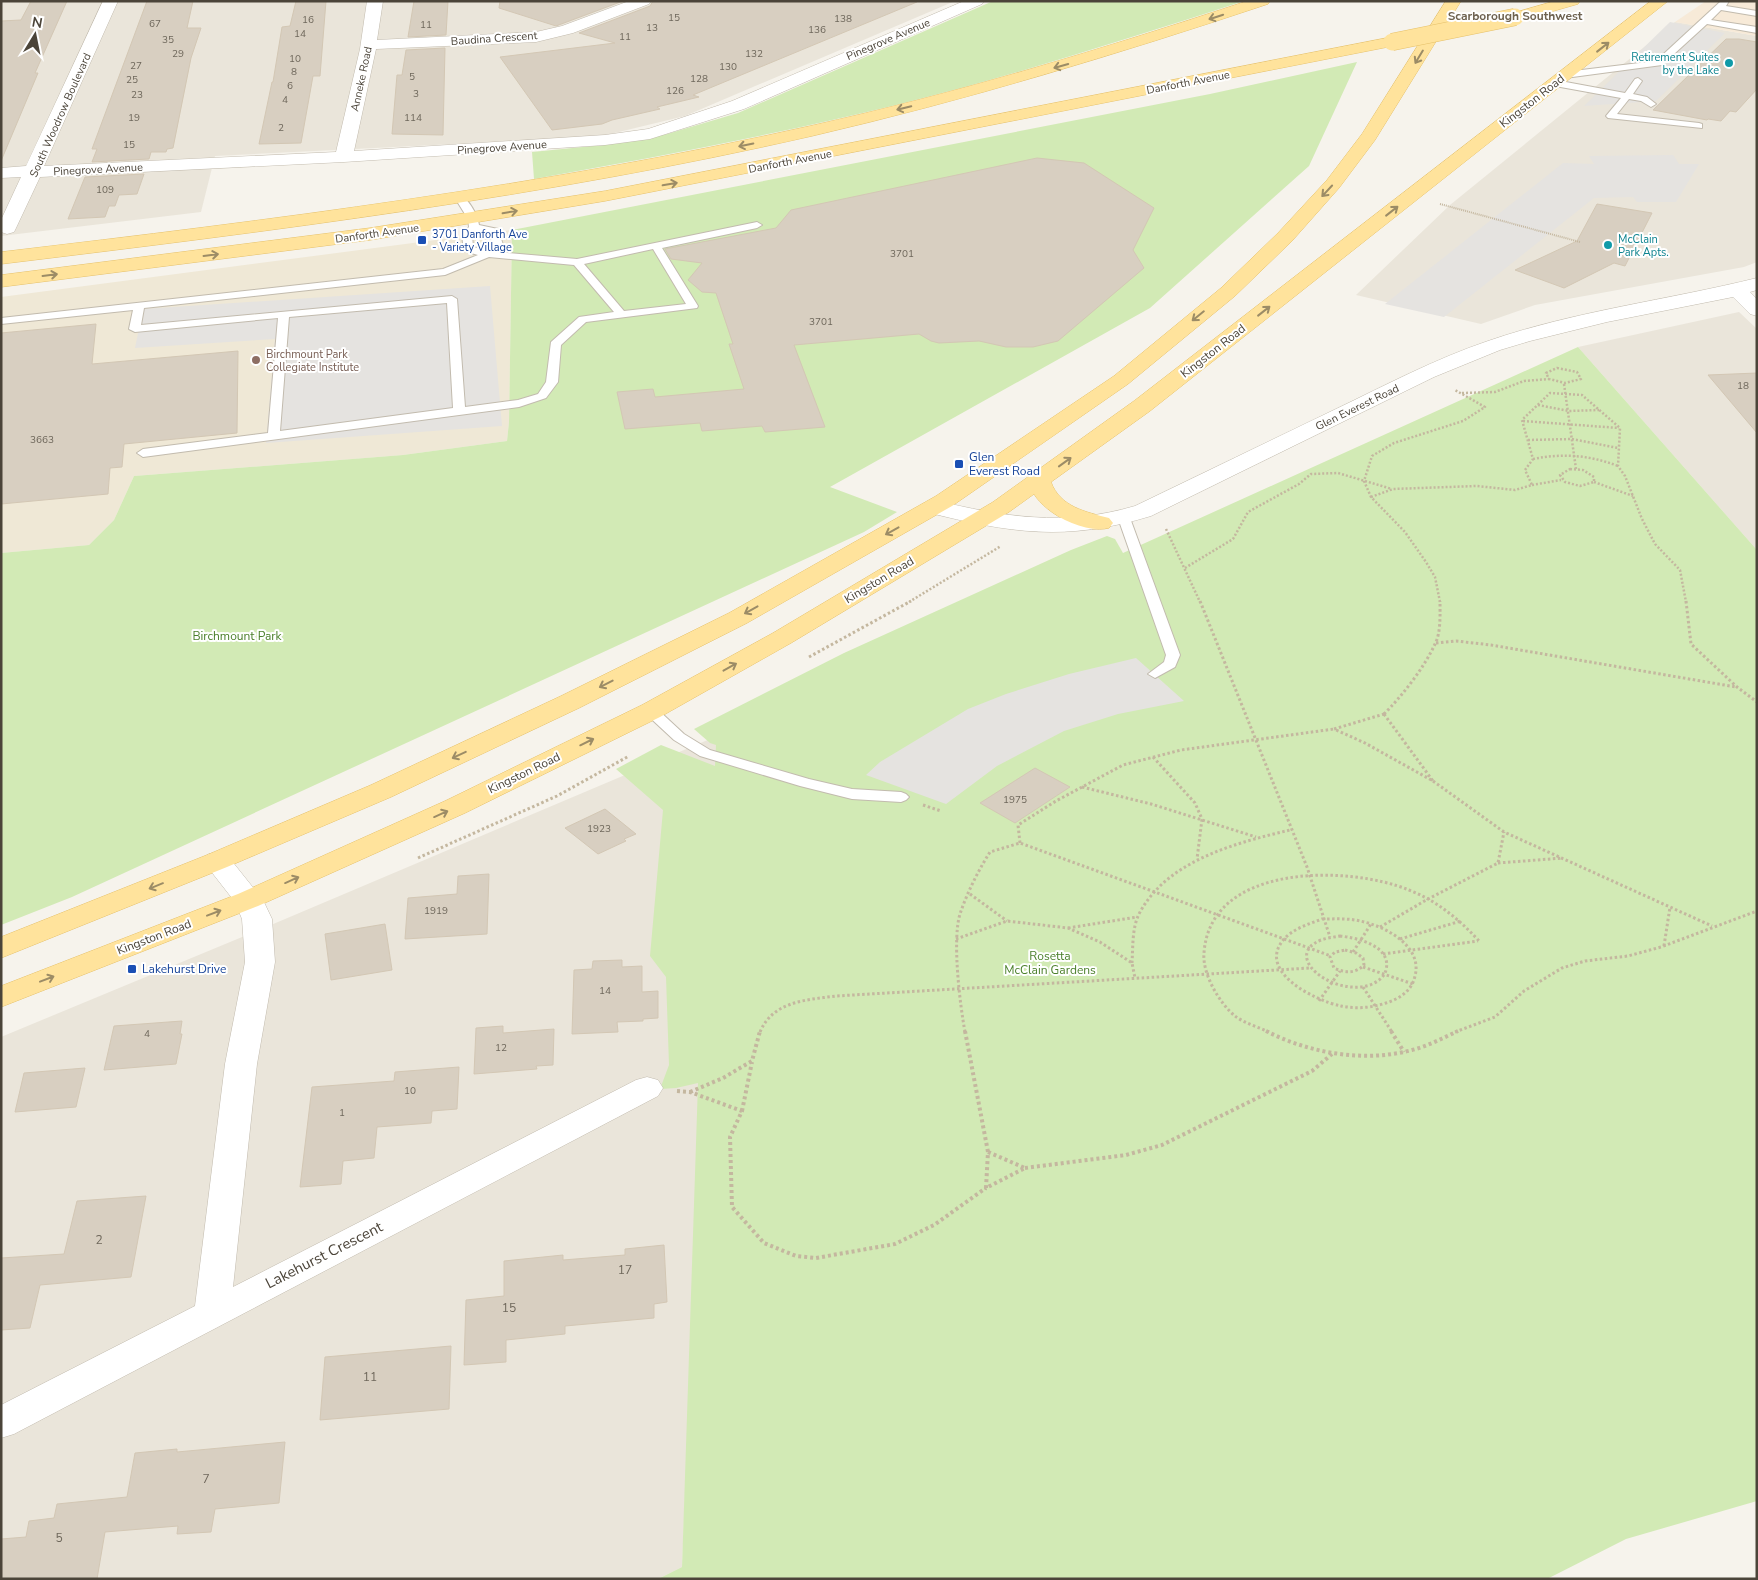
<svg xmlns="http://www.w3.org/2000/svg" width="1758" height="1580" font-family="'Nunito Sans',sans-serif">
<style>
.residential{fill:#eae5da}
.commercial{fill:#f7ead8}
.education{fill:#efe8d6}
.green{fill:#d2eab5}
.parking{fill:#e5e3e0}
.building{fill:#d8cfc1;stroke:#d3c7b4}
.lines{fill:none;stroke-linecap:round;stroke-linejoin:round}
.service-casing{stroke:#c2bbae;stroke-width:2}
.minor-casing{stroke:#c2bbae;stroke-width:1}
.primary-casing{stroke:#e6c16a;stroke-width:1}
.path-far3{stroke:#c4b79f;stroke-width:2;stroke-dasharray:1 1;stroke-linecap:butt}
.path-far2{stroke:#c4b79f;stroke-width:2.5;stroke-dasharray:2 2;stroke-linecap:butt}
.path-far1{stroke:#c4b79f;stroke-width:3;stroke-dasharray:2.5 2.5;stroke-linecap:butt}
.path{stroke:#c4b79f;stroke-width:4;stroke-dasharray:3 3;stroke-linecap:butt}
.service{fill:#fff;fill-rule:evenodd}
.minor{fill:#fff;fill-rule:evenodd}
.primary{fill:#ffe39c;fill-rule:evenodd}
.primary-bridge-casing{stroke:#e6c16a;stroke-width:18;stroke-linecap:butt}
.primary-bridge{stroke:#ffe39c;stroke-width:17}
.oneway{stroke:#9c8c66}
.culture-dot{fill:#0f9aa8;stroke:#fff;stroke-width:2}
.transit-dot{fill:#1a4fb4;stroke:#fff;stroke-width:2}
.education-dot{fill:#8d6e63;stroke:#fff;stroke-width:2}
.labels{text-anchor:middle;stroke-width:4;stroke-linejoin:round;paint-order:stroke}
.number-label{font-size:10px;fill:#6e675b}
.far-street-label{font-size:11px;fill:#4b4439;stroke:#fff}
.far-culture-label{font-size:11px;fill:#0d838f;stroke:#fff;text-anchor:end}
.far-transit-label{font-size:11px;fill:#164399;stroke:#fff;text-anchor:start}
.far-education-label{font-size:11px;fill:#785e54;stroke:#fff;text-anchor:start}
.far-quarter-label{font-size:12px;font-weight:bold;fill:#6e6250;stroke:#fff}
.street-label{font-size:12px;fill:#4b4439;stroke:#fff}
.transit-label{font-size:12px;fill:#164399;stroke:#fff;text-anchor:start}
.park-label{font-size:12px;fill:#4a7f2a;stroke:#fff}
.near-number-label{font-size:12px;fill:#6e675b}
.near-street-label{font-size:15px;fill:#4b4439;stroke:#fff}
</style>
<rect width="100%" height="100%" fill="#f6f3ec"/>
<!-- residential -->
<g class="residential">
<polygon points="1,1 955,1 685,116 598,137 215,156 201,212 1,236"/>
<polygon points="1675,22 1757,36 1757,262 1744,267 1535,305 1481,324 1356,295 1450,205"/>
<polygon points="1739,312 1757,329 1757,550 1578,347"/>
<polygon points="717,736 682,1567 658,1579 1,1579 1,1037 278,922"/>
</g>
<!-- commercial -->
<polygon class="commercial" points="1706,1 1757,1 1757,36 1675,22"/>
<!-- education -->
<polygon class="education" points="512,230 509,422 507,441 403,455 134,476 114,520 89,545 1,553 1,297"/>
<!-- green -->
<g class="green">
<path d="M993,1H1244C1130,38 1016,75 900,104C779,134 656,157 534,179L532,152L603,145L667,134L738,113Z"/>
<polygon points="1357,62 1309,166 1150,308 830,487 897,512 864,532 72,897 1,925 1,553 89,545 114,520 134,476 403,455 507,441 509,422 512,230 1210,94"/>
<polygon points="1578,347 1757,550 1757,1501 1626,1539 1547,1579 658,1579 682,1567 698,1083 676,1088 660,1089 669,1065 666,977 650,956 663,810 616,769 661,745 715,766 716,745 710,743 694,729 844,653 1071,550 1107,536 1115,539 1123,553"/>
</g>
<!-- parking -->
<g class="parking">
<polygon points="1670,22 1725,33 1656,101 1584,106"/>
<polygon points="1673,155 1679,164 1699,164 1676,202 1637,202 1633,197 1594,198 1444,317 1385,304 1563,163 1594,164 1589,156"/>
<polygon points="490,286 502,426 266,443 275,339 135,348 143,309"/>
<polygon points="1136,658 1184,701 1118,714 1064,731 997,766 946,804 866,775 880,762 968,709 1006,694 1069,674"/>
</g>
<!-- building -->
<g class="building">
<polygon points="31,1 67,1 35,73 38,73 1,161 1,21 21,20"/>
<polygon points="147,1 193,1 187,28 201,28 191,58 173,148 167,149 166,152 151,152 149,159 92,162 97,149 92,149"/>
<polygon points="296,1 326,1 320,76 313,76 301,143 259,144 272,82 273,82 282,27 290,26"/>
<polygon points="414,1 448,1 446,35 408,37"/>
<polygon points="500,1 623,1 556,26 499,8"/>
<polygon points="653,1 917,1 917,2 693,95 699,97 657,107 660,109 612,120 602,124 552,130 500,57 615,43 579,33 650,6"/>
<polygon points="1726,39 1739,39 1757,42 1757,89 1736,112 1730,111 1721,121 1708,119 1707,120 1653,110"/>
<polygon points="445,48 443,135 392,134 397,75 402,75 406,50"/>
<polygon points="1037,158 1084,163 1154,208 1133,250 1144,268 1058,341 1033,347 1006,347 979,341 939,343 931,341 919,334 794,345 825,427 765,432 762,426 702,431 700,423 625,429 617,392 653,389 655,397 744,389 729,344 733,344 716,293 702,292 688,280 702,263 671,259 665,249 776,228 791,210"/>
<polygon points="144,174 137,194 119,195 115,206 109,206 105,217 68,219 85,177"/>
<polygon points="1597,204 1652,213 1625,266 1614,263 1564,288 1515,270 1577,241"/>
<polygon points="96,324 92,364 238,351 237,433 124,444 122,467 110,468 108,494 1,504 1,333"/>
<polygon points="1757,373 1757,433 1708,375"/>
<polygon points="1035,768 1070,787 1015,823 980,803"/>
<polygon points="605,809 636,834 624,839 626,841 598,854 565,828"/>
<polygon points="489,874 487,934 405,939 408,898 457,894 458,876"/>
<polygon points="385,924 392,970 331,980 325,934"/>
<polygon points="622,960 622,967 642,966 642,992 658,991 658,1018 643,1019 643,1021 617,1022 618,1032 572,1034 574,970 592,969 593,961"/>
<polygon points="182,1021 180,1034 182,1034 176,1064 104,1070 114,1026"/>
<polygon points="503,1026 503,1033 554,1029 553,1065 536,1066 537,1069 474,1074 476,1028"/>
<polygon points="459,1067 457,1109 432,1111 431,1123 377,1127 374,1158 343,1161 341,1184 300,1187 312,1087 394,1081 395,1072"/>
<polygon points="85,1068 76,1107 15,1112 24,1073"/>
<polygon points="146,1196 131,1277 40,1285 30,1328 1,1330 1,1258 64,1254 77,1201"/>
<polygon points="664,1245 667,1302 654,1304 654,1318 565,1326 565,1334 506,1340 506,1362 464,1365 466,1300 504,1296 504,1261 563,1255 563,1260 625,1255 625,1249"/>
<polygon points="451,1346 449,1409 320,1420 325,1357"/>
<polygon points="285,1442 279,1503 215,1509 211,1532 177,1534 178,1526 105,1532 97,1579 1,1579 1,1539 26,1537 29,1521 54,1518 57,1504 127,1497 135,1453 177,1449 177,1452"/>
</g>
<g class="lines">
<!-- service casing -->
<g class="service-casing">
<g id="service">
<polygon points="1721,1 1729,1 1726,6 1757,11 1757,16 1721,10 1711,20 1757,27 1757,33 1707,24 1662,65 1565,78 1561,75 1565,72 1656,61"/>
<polygon points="1638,78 1642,81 1633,94 1647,97 1656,104 1651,107 1641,101 1629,99 1617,114 1699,123 1702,124 1702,128 1608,118 1606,116 1621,98 1555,86 1551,83 1555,80 1625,93 1635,79"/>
<path d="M460,195C469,199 478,216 479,225L498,229L503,245L497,252L577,259L757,222L762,225L757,228L662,248L698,306L697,308L586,322L561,345L558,382L546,398L519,407L143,457L137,453L143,449L268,433L278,318L135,332L129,329L133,310L1,324V318L443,269L478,255L464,251L462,235L469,227L468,219L455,198ZM476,231L490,233L493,244L486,250L473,247L472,235ZM653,249L686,304L624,311L584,264ZM489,257L574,265L614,312L579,317L551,342L546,382L538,394L518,400L465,407L457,299L452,296L141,325L144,308L445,275ZM447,303L453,408L280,431L289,317Z"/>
<polygon points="1124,514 1130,518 1180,655 1175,667 1155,678 1148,674 1164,662 1166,655 1118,518"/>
<polygon points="651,707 656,708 684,734 710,750 809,779 852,789 901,792 906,794 909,797 906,800 901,802 852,799 800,786 700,756 674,740 646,714 644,711 646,708"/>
</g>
</g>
<!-- minor casing -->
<g class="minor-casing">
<g id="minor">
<polygon points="103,1 118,1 44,166 336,152 360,49 367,1 383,1 377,40 536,32 562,26 629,1 651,1 649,4 573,33 536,42 376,49 354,151 605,135 648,129 732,101 964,1 984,1 982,4 744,109 650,139 605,145 344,162 40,177 16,228 14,232 7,234 1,232 1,220 21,177 1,178 1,168 26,166"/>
<path d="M1757,278V290L1750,292L1757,299V316L1750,314L1733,297L1607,322L1530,341L1500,350L1434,377L1151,516C1065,542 1011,533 926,512L922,507L926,502L934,500C1004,517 1064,527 1135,506C1202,474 1269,441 1336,409C1386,385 1435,359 1488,341C1575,311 1668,300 1757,278Z"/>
<polygon points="217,852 227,855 263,900 272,919 275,962 257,1064 233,1287 636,1080 647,1077 658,1080 663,1088 658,1096 14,1434 1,1438 1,1405 195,1306 225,1064 245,962 242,919 235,902 203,861 207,855"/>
</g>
</g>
<!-- primary casing -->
<g class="primary-casing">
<g id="primary">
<path d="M1247,1H1270L1268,4C1118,54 967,100 812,136C545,197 273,231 1,264V252C272,220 544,186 810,126C958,93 1103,49 1247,1Z"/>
<polygon points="1446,1 1461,1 1375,140 1339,188 1292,241 1235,296 1128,384 952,506 747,623 579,708 391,797 227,867 1,958 1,937 207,855 371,785 561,696 729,613 936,496 1114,376 1221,288 1278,233 1327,180 1362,134"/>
<polygon points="1555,1 1580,1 1578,4 1515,22 1510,20 1507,17 1510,14"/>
<path d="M1651,1H1668L1150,411L1051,482C1060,507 1086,512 1109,518L1113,523L1109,528C1085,534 1047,515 1034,494L1009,512L791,643L660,717L465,813L258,906L1,1007V986L238,894L445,801L642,705L773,633L993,502L1134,401Z"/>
<polygon points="1392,37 1398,39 1400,42 1398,45 605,201 370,240 1,287 1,275 370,228 605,191"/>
</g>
</g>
<!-- path-far3 -->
<polyline class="path-far3" points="1440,204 1580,242"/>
<!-- path-far2 -->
<g class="path-far2">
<polygon points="1557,368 1577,372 1581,379 1565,383 1549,379 1546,373"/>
<polyline points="1564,384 1576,469"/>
<polyline points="1462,393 1495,392 1524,381 1549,379"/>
<polyline points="1538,405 1569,411 1599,410"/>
<polyline points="1523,421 1619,428"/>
<polyline points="1528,440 1572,439 1618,448"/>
<path d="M1533,459C1563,453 1589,455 1618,466"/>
<polygon points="1570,469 1583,470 1594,477 1594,482 1580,486 1565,482 1560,475"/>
<polyline points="1594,482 1633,496"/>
<polyline points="1532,485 1561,480"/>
<polyline points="1371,497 1393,489 1477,486 1515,490 1532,485 1525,470 1533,459 1522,420 1550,393 1582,395 1620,428 1618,466 1625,476 1642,519 1655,544 1680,570 1686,602"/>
<polyline points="1166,529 1200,602"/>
<polyline points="1185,568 1233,539 1248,512 1299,484 1311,474 1338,473 1392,489"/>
<polyline points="909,602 1001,546"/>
<polyline points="1440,602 1435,577 1426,562 1405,532 1371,497 1364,481 1372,456 1394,443 1463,421 1485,407 1455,390"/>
</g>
<!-- path-far1 -->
<g class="path-far1">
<polyline points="1200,601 1307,867 1330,937"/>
<polyline points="1686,601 1691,644 1737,687 1757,702"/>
<polyline points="1436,643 1456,641 1491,645 1736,687"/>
<polyline points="809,657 911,601"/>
<path d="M1384,714C1402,696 1424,668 1435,644C1441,633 1440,614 1440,601"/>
<polygon points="1384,714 1433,781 1365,743 1334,729"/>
<polyline points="1153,757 1195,803 1202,819 1197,859"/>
<polyline points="1433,781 1504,832 1712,926"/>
<polyline points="1082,787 1151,804 1256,837"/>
<polyline points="923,805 941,811"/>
<polyline points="1020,843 1018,825 1056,801 1123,765 1181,750 1334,729"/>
<polyline points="418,858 557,796 629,756"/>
<polyline points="1498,863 1563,858"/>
<polyline points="970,894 1007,921"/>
<path d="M1322,919C1335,919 1347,918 1360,921C1385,926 1423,946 1415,976C1412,991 1399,999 1386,1003C1371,1008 1356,1009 1341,1006C1316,1001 1254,971 1285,938C1295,928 1309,924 1322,919Z"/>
<polyline points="1380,927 1428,899 1498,863 1504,832"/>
<polyline points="1068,928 1137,917"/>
<path d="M1340,936C1358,938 1392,946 1386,970C1384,978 1377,982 1370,985C1333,997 1281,956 1321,940C1327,938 1334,937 1340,936Z"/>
<polyline points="956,939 1007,921 1068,928 1100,942 1132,963 1135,978"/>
<polyline points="1400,939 1461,921"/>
<polyline points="1664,946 1670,907"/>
<path d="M1345,950L1356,953L1363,958L1364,965C1355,974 1345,973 1334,968L1330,957L1335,952Z"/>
<polyline points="1353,952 1371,924"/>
<polyline points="1383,954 1478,941"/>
<path d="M1132,963C1133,947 1132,928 1139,914C1167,860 1236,843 1290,830"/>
<polyline points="1363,967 1413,984"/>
<polyline points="1363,987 1392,1032"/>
<polyline points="1319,1001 1340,971"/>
<path d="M760,1032C773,1001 806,1000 836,996L1310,968"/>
<path d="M965,1032C960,1005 952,940 960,914C967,893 978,871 990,852L1020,843L1331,956"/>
<path d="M1269,1032C1258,1027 1244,1023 1235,1016C1219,1003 1202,973 1204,953C1210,863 1348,865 1409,890C1437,901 1459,919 1479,941"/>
<polyline points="1455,1032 1495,1017 1524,991 1562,968 1585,961 1628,956 1661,947 1757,911"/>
</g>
<!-- path -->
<g class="path">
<polyline points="965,1031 988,1152"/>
<path d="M1266,1031C1309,1053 1364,1063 1412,1050C1428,1046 1443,1038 1458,1031"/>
<polyline points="1391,1031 1404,1052"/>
<polyline points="677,1091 690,1092 742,1111 730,1137 732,1207 764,1243 796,1256 816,1258 895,1244 934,1225 986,1188"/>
<polyline points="690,1092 723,1078 752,1061 760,1031"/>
<polyline points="742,1111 752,1062"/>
<polygon points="988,1152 1025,1168 986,1188"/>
<polyline points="1025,1168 1126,1155 1162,1145 1312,1071 1332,1054"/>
</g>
<!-- service -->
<use href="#service" class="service"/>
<!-- minor -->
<use href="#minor" class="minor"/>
<!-- primary -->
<use href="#primary" class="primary"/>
<!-- primary-bridge casing -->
<g class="primary-bridge-casing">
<polyline id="primary-bridge" points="1392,42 1515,17"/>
</g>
<!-- primary-bridge -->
<use href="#primary-bridge" class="primary-bridge"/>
</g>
<!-- one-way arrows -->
<defs><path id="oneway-shaft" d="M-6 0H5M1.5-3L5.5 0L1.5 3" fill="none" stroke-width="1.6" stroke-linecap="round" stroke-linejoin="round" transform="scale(1.25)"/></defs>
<g class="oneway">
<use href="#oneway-shaft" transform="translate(1216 17) rotate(162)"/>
<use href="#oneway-shaft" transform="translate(1603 47) rotate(-38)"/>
<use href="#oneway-shaft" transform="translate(1419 57) rotate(121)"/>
<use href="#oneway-shaft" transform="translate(1061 66) rotate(164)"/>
<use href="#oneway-shaft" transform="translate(904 108) rotate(166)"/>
<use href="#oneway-shaft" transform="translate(746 145) rotate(168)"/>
<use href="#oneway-shaft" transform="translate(670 184) rotate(-10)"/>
<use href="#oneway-shaft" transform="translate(1327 191) rotate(133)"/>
<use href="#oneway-shaft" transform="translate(1392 211) rotate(-38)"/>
<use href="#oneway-shaft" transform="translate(510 212) rotate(-10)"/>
<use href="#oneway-shaft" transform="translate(211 255) rotate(-7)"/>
<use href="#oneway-shaft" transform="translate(50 275) rotate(-7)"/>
<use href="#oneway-shaft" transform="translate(1264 311) rotate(-38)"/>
<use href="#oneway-shaft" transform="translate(1198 316) rotate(141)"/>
<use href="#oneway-shaft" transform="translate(1065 462) rotate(-36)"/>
<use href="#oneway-shaft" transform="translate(892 531) rotate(151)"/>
<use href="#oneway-shaft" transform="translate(751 610) rotate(151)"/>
<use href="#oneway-shaft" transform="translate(730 667) rotate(-29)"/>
<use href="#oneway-shaft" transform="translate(606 684) rotate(153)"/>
<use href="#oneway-shaft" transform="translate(587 742) rotate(-26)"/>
<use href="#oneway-shaft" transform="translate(459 755) rotate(155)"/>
<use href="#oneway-shaft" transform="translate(441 814) rotate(-24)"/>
<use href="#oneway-shaft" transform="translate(292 880) rotate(-24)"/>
<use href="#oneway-shaft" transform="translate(156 886) rotate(158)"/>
<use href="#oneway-shaft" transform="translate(214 913) rotate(-21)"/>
<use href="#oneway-shaft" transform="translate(47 979) rotate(-21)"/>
</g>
<!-- markers -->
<g class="culture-dot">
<circle cx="1729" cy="63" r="5"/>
<circle cx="1608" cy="245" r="5"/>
</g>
<g class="transit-dot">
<rect x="417" y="235" width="10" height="10" rx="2.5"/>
<rect x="954" y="459" width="10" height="10" rx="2.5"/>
<rect x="127" y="964" width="10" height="10" rx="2.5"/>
</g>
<circle class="education-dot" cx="256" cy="360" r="5"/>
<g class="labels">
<!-- number labels -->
<g class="number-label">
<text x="674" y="21">15</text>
<text x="843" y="22">138</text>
<text x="308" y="23">16</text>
<text x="155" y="27">67</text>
<text x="426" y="28">11</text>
<text x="652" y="31">13</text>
<text x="817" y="33">136</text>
<text x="300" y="37">14</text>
<text x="625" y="40">11</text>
<text x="168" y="43">35</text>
<text x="178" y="57">29</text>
<text x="754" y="57">132</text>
<text x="295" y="62">10</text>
<text x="136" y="69">27</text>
<text x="728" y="70">130</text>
<text x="294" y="75">8</text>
<text x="412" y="80">5</text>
<text x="699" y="82">128</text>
<text x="132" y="83">25</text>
<text x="290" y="89">6</text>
<text x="675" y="94">126</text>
<text x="416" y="97">3</text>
<text x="137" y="98">23</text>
<text x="285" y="103">4</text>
<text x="134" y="121">19</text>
<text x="413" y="121">114</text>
<text x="281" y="131">2</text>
<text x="129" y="148">15</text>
<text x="105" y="193">109</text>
<text x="902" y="257">3701</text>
<text x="821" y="325">3701</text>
<text x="1743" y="389">18</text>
<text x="42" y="443">3663</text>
<text x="1015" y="803">1975</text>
<text x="599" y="832">1923</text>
<text x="436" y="914">1919</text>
<text x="605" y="994">14</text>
<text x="147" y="1037">4</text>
<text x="501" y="1051">12</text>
<text x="410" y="1094">10</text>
<text x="342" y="1116">1</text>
</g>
<!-- far-street labels -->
<g class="far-street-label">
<text transform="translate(494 38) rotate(-4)" y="4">Baudina Crescent</text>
<text transform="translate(888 39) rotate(-23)" y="4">Pinegrove Avenue</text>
<text transform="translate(361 79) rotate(-78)" y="4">Anneke Road</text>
<text transform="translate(1188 82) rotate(-11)" y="4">Danforth Avenue</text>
<text transform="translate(60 115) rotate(-66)" y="4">South Woodrow Boulevard</text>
<text transform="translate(502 147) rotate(-4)" y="4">Pinegrove Avenue</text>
<text transform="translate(790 161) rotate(-11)" y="4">Danforth Avenue</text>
<text transform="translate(98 169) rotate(-3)" y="4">Pinegrove Avenue</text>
<text transform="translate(377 233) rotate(-8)" y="4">Danforth Avenue</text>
<text transform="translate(1357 407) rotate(-26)" y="4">Glen Everest Road</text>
</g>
<!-- far-culture labels -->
<g class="far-culture-label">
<text x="1719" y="61">Retirement Suites<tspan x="1719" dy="13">by the Lake</tspan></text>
<text x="1618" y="243" text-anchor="start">McClain<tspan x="1618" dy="13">Park Apts.</tspan></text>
</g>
<!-- far-transit labels -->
<g class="far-transit-label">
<text x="432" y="238">3701 Danforth Ave<tspan x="432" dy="13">- Variety Village</tspan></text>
</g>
<!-- far-education labels -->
<g class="far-education-label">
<text x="266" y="358">Birchmount Park<tspan x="266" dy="13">Collegiate Institute</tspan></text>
</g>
<!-- far-quarter labels -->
<g class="far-quarter-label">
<text x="1515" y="20">Scarborough Southwest</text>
</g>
<!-- street labels -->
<g class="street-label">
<text transform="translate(1532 101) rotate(-38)" y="4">Kingston Road</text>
<text transform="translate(1213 351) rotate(-38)" y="4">Kingston Road</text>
<text transform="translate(879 580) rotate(-31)" y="4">Kingston Road</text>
<text transform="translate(524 773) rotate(-26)" y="4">Kingston Road</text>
<text transform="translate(154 937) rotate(-21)" y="4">Kingston Road</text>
</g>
<!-- transit labels -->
<g class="transit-label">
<text x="969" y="461">Glen<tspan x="969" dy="14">Everest Road</tspan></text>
<text x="142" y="973">Lakehurst Drive</text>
</g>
<!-- park labels -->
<g class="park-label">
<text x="237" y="640">Birchmount Park</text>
<text x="1050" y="960">Rosetta<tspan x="1050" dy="14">McClain Gardens</tspan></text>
</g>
<!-- near-number labels -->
<g class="near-number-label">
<text x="99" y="1244">2</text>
<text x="625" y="1274">17</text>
<text x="509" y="1312">15</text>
<text x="370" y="1381">11</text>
<text x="206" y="1483">7</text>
<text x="59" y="1542">5</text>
</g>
<!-- near-street labels -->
<g class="near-street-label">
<text transform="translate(324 1255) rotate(-27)" y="5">Lakehurst Crescent</text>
</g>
</g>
<!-- border -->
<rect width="1758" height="1580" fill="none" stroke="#4b4439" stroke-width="5"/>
<!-- north arrow -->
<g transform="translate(35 35) rotate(10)" stroke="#ffffff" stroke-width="4" paint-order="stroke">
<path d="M0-4L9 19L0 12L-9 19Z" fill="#4b4439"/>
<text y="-8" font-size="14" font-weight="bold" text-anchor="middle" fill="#4b4439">N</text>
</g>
</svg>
